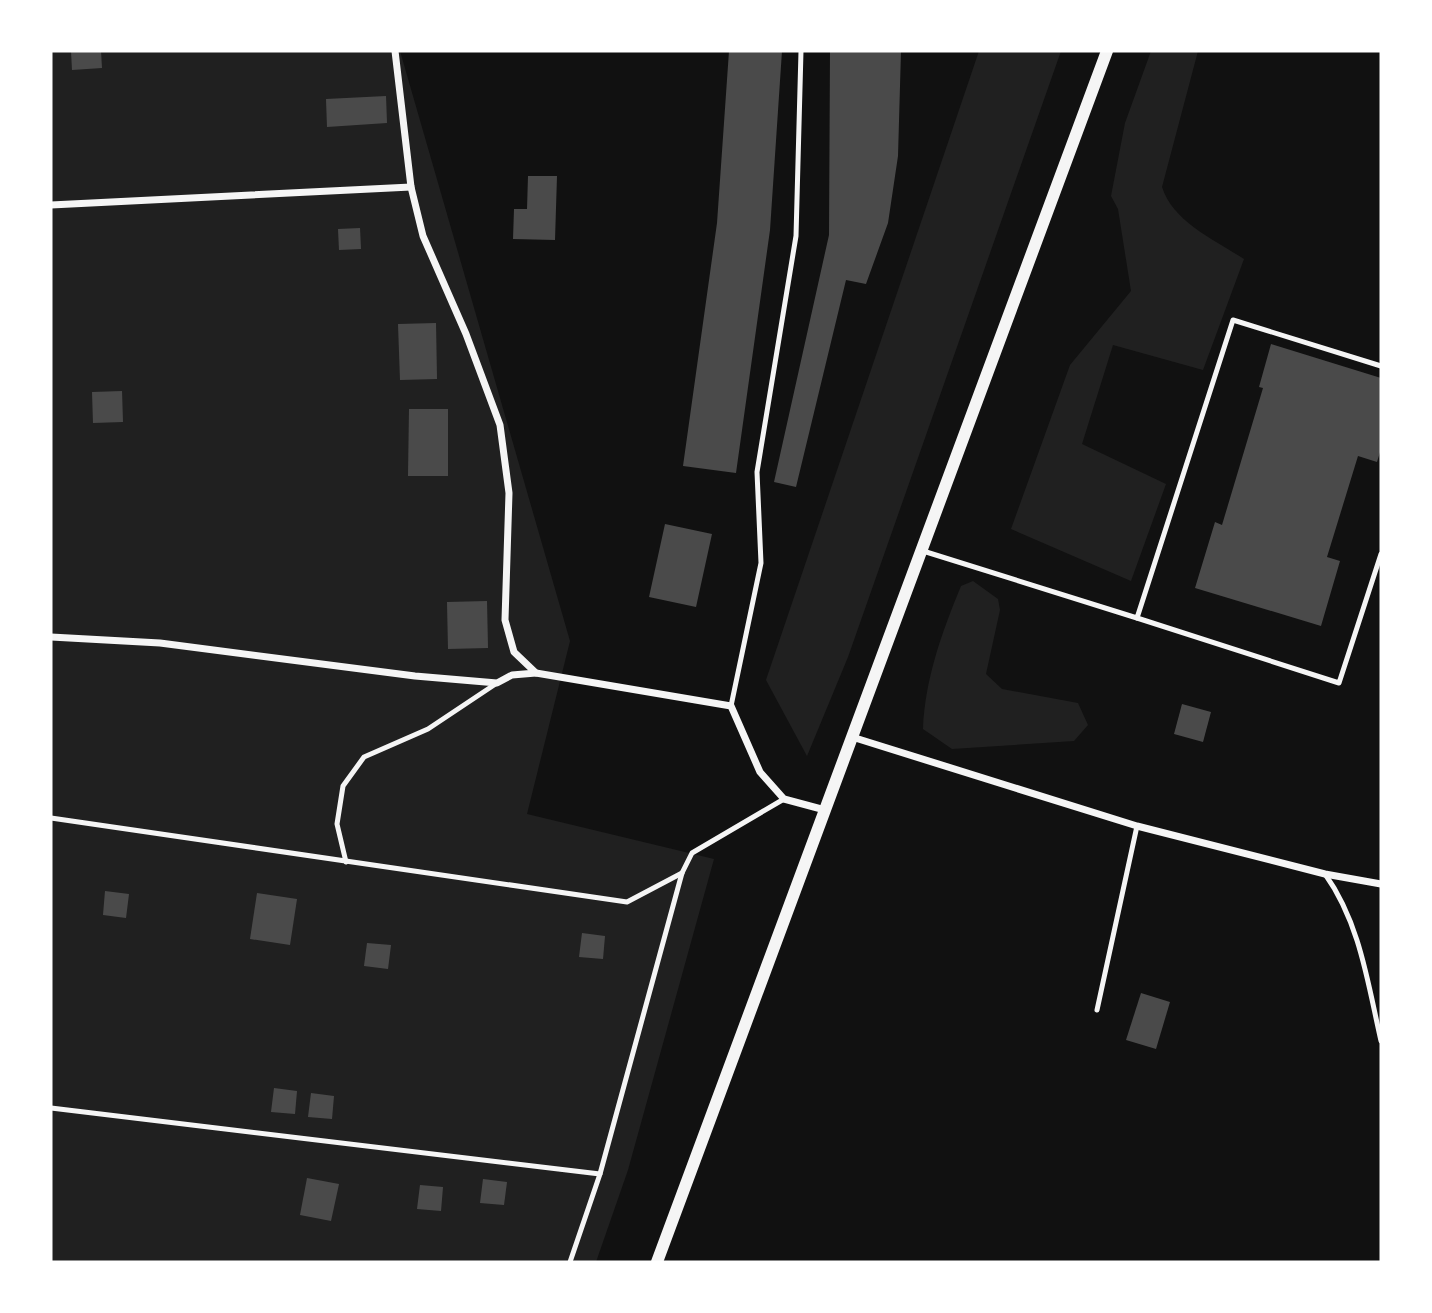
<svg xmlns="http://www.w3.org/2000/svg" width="1432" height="1313" font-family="Raleway,sans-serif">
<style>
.green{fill:#202020}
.building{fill:#4a4a4a}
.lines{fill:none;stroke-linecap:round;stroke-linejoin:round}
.service{stroke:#f5f5f5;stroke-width:5}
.minor{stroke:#f5f5f5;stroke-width:7}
.tertiary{stroke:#f5f5f5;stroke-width:12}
</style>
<rect width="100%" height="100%" fill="#111"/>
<!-- green -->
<g class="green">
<polygon points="51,51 400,51 570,641 527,814 714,859 628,1170 596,1262 51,1262"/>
<polygon points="979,51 1061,51 848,657 807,756 766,680"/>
<path d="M1151,51H1198L1162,187C1173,222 1215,240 1244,259L1203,370L1113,345L1082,444L1166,484L1131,581L1011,529L1070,365L1131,291L1118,209L1111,196L1125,123Z"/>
<path d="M973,581L998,599L1000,610L986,674L1002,689L1078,703L1088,725L1074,741L952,749L923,729C925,679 942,632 961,586Z"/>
</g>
<!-- building -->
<g class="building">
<polygon points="71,51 101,51 102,68 72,70"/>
<polygon points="729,51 782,51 770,230 736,473 683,466 717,223"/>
<polygon points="830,51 901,51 898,156 888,223 866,284 846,280 796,487 774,482 829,235"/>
<polygon points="386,96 387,123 327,127 326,99"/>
<polygon points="528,176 557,176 555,240 513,239 514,209 527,209"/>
<polygon points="360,228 361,249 339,250 338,229"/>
<polygon points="436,323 437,379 400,380 398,324"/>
<polygon points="1271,344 1381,378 1381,449 1377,462 1358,456 1327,557 1340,561 1321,626 1195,588 1215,522 1222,525 1263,388 1259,387"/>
<polygon points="122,391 123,422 93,423 92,392"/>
<polygon points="409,409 448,409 448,476 408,476"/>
<polygon points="665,524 712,534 696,607 649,597"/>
<polygon points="487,601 488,648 448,649 447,602"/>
<polygon points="1182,704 1211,712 1203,742 1174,734"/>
<polygon points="105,891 129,894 126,918 103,915"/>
<polygon points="257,893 297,899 290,945 250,939"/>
<polygon points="582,933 605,936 603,959 579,957"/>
<polygon points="367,943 391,945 388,969 364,966"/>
<polygon points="1141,993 1170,1002 1156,1049 1126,1040"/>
<polygon points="274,1088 297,1091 295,1114 271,1112"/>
<polygon points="311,1093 334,1096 332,1119 308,1117"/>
<polygon points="307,1178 339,1184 331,1221 300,1215"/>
<polygon points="483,1179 507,1182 504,1205 480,1203"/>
<polygon points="420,1185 443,1187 441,1211 417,1209"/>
</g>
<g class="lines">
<!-- service -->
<g class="service">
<polyline points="923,551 1137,618 1233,320 1381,366"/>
<polyline points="1137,618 1339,683 1381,554"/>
<polyline points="731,706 761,563 757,472 796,236 801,51"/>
<polyline points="51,818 627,902 682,873"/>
<polyline points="346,862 337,824 343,786 364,757 428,729 497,683"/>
<path d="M1325,874C1360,923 1368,984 1381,1041"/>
<polyline points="1097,1010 1137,826"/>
<polyline points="51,1108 600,1174"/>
<polyline points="570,1262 600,1174 682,873 692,853 784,799"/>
</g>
<!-- minor -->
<g class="minor">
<polyline points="395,51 411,187 423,236 466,334 500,425 509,493 505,620 514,652 536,673 731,706 760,772 784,799 825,810"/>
<polyline points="51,205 411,187"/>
<polyline points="51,637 160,643 415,676 497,683 512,675 536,673"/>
<polyline points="852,737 1137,826 1325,874 1381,884"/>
</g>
<!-- tertiary -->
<polyline class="tertiary" points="657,1262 1107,51"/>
</g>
<!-- border -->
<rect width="1432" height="1313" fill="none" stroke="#ffffff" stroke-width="105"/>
</svg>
